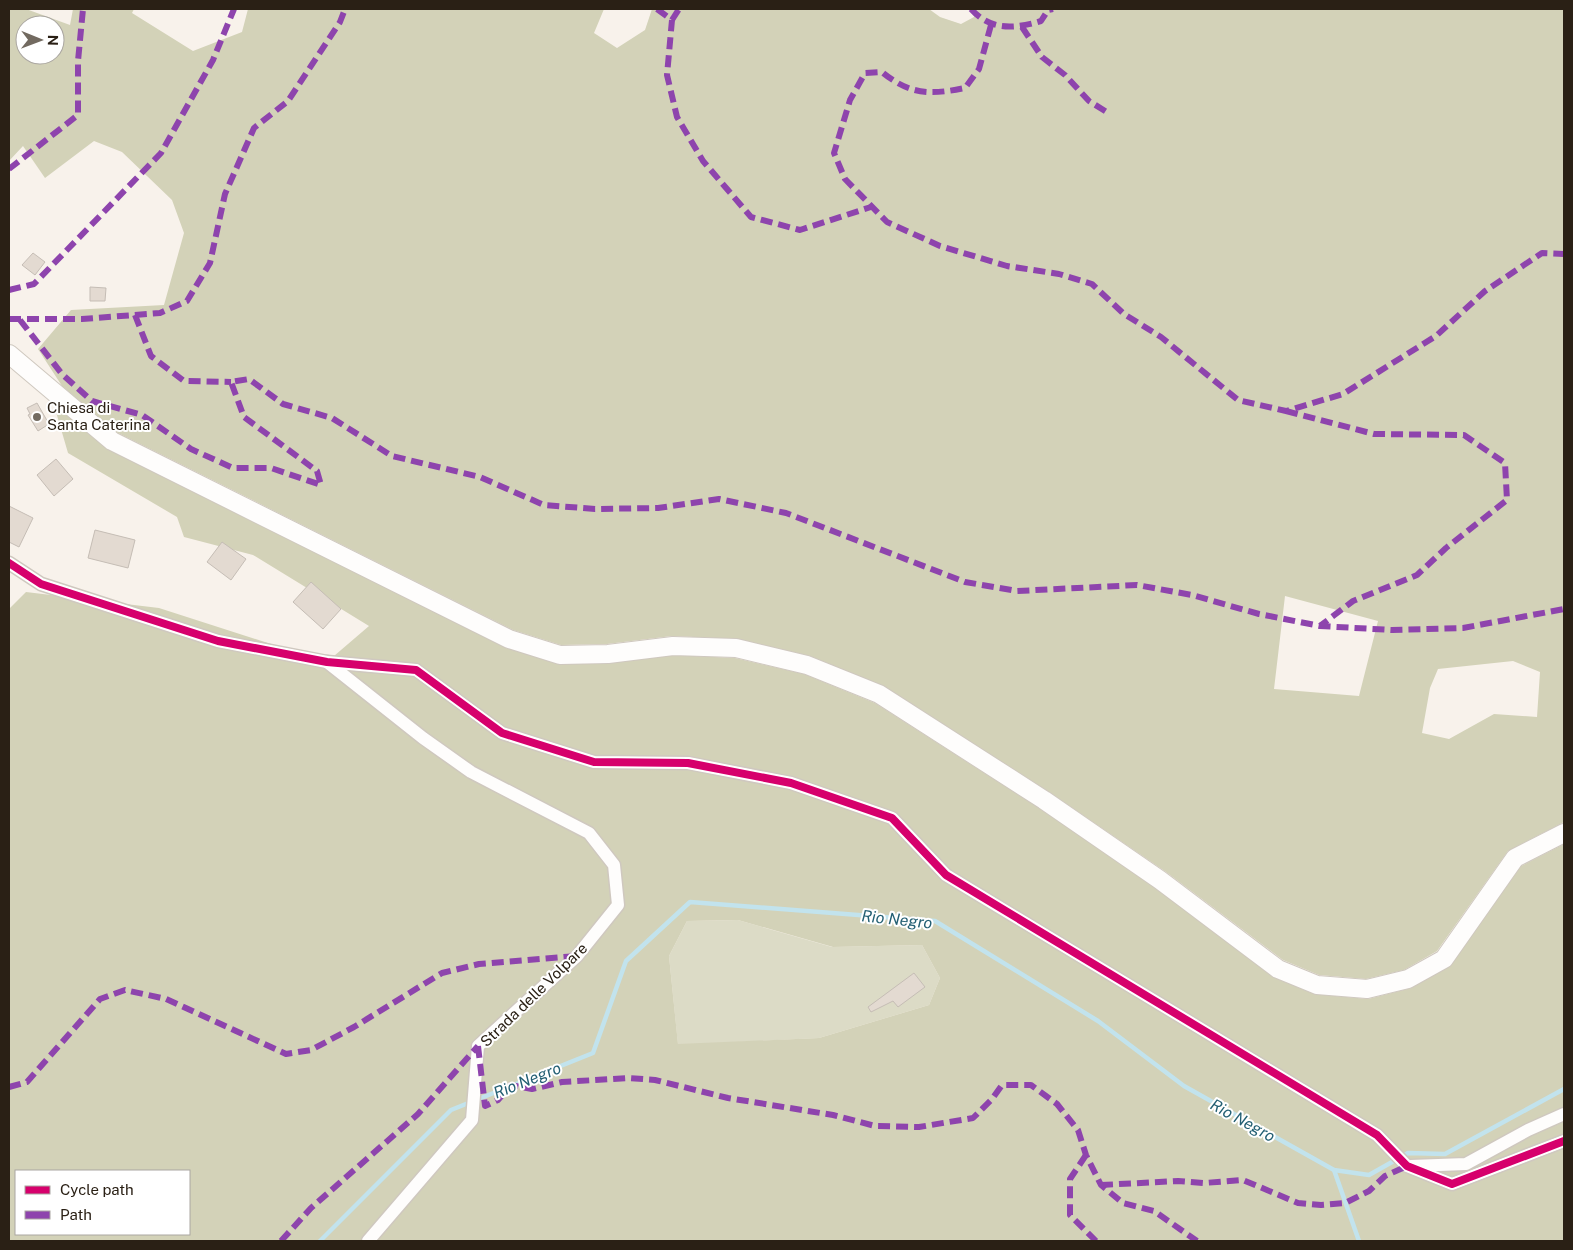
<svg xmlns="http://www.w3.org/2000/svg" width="1573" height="1250" font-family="'Public Sans',sans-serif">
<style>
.green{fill:#dcdbc6}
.forest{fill:#d3d2b8;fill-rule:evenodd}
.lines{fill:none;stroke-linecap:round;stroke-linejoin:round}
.stream{stroke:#c2e3ed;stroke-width:4.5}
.building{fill:#e3dad1;stroke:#c5bdb5}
.street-casing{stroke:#cfc8bf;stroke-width:15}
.secondary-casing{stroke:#cfc8bf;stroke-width:20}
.street{stroke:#fefdfc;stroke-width:12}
.secondary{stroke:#fefdfc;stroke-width:18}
.quiet{stroke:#8e44ad;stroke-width:6;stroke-dasharray:12 6;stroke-linecap:butt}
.cycleway-casing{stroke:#fff;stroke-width:11}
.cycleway{stroke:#d6006c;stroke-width:8}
.poi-dot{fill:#726a60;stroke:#fff;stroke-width:2}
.labels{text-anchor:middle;stroke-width:4;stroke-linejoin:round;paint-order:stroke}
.poi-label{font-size:15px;fill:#2a2015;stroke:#fff;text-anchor:start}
.street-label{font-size:15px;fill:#2a2015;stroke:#fff}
.water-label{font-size:16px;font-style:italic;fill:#235f73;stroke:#fff}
</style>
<rect width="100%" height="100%" fill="#f8f2eb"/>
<!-- green -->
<polygon class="green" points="738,920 832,947 922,945 940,978 929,1005 819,1038 678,1045 669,956 687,921"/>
<!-- forest -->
<g class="forest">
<path d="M9,9H26L70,25L73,9H134L132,13L193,51L242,32L248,9H604L594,33L617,48L645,30L652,9H929L940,17L961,24L974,17V9H1564V822L1508,851L1437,951L1404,970L1366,979L1319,975L1283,960L1166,872L1049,792L883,686L810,656L738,639L672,636L607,644L561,645L513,630L116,432L62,386L38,349L71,310L164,305L184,233L172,200L122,152L94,141L45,178L23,146L9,161ZM25,25H55V55H25ZM1285,596L1378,621L1359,696L1274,689ZM1513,661L1540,672L1537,717L1494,714L1449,739L1422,733L1430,688L1438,669Z"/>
<path d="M54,405L62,406L108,449L506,648L558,664L609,663L673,655L735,658L804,674L875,703L1039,808L1155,887L1273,977L1314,994L1368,999L1411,988L1450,966L1521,866L1564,844V1241H9V609L26,592L159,608L327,662L369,626L253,555L184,537L177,517L68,453ZM738,920L833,947L922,945L940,978L929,1005L819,1038L678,1044L669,956L687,921ZM16,1171H189V1234H16Z"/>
</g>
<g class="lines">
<!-- stream -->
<g class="stream">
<polyline points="1334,1170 1359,1241"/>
<polyline points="320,1241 451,1110 593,1053 626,961 690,902 935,921 1098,1021 1184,1086 1334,1170 1369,1175 1408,1153 1445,1154 1564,1089"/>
</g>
</g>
<!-- building -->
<g class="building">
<polygon points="33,253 45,262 35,275 22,265"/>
<polygon points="90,287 106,288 105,301 90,301"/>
<polygon points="37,403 49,424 38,431 28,415 30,414 27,408"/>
<polygon points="56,459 73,479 54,496 37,475"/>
<polygon points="9,506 33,518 19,547 9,542"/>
<polygon points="95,530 135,540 128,568 88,558"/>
<polygon points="222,542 246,559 231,580 207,562"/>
<polygon points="311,582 341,609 323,629 293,602"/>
<polygon points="914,973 925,987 898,1007 893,1001 871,1012 868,1007"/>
</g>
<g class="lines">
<!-- street casing -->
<g class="street-casing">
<g id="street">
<polyline points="9,563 41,584 218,641 327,662 416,670 502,733 594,762 688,763 791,783 892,818 946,875 1377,1135 1407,1166 1452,1184 1564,1141"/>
<polyline points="327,662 423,738 471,772 589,833 614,865 618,905 577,956 478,1046 472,1120 368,1241"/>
<polyline points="1411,1166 1466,1164 1528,1130 1564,1114"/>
</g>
</g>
<!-- secondary casing -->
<g class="secondary-casing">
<polyline id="secondary" points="9,354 112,441 509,639 560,655 608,654 673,646 736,648 807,665 879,694 1044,800 1160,880 1278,969 1317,985 1367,989 1408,979 1444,959 1515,858 1564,833"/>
</g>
<!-- street -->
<use href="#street" class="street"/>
<!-- secondary -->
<use href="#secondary" class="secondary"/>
<!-- quiet -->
<g class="quiet">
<polyline points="657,9 672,20 667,75 677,117 703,161 751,217 800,230 871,207"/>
<path d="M971,9C991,31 1014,29 1041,21L1048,10L1053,9"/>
<polyline points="672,20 679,9"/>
<path d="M991,25L979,69L965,88C930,95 910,95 882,72L865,73L850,100L834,153L845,179L887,222L940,246L1007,266L1059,274L1092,284L1124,314L1161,337L1238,400L1286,411L1343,394L1436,336L1485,291L1542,253L1564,254"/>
<polyline points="1022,27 1042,57 1065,75 1089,101 1110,114"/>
<polyline points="9,169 78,115 78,61 83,9"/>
<polyline points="9,290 34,284 161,153 213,60 234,9"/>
<polyline points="135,315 151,356 184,381 231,382"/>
<polyline points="9,319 82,319 160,313 187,301 210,263 225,194 254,128 288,101 340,22 345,9"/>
<polyline points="20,320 62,374 92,401 142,415 191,449 233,468 271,468 321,485 317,471 244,417 231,382 249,379 283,404 332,418 392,456 480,477 544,505 595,509 658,508 719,499 786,513 965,582 1017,591 1137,585 1192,595 1259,614 1320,626 1392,630 1463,628 1564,609"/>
<polyline points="1286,411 1374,434 1464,435 1505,463 1507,500 1446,548 1417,575 1353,601 1320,626"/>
<polyline points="478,1046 485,1106 498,1100 511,1085 532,1089 562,1082 629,1078 655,1080 728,1098 833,1115 875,1126 919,1127 973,1118 992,1099 1002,1085 1031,1085 1057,1104 1078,1130 1086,1155 1101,1185 1123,1203 1154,1211 1197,1241"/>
<polyline points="9,1087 27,1082 100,999 125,990 166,999 286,1054 311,1050 354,1027 442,973 479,964 577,956"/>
<polyline points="1086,1155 1070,1179 1070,1215 1096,1241"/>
<polyline points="1101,1185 1178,1181 1204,1183 1243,1180 1298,1203 1321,1205 1345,1203 1369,1191 1385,1176 1407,1166"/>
<polyline points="281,1241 311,1208 418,1114 478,1046"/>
</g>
<!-- cycleway casing -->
<g class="cycleway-casing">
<polyline id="cycleway" points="9,563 41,584 218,641 327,662 416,670 502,733 594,762 688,763 791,783 892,818 946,875 1377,1135 1407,1166 1452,1184 1564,1141"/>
</g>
<!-- cycleway -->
<use href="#cycleway" class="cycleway"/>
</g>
<!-- markers -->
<circle class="poi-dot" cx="37" cy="417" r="5"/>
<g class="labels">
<!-- poi labels -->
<g class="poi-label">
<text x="47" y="413">Chiesa di<tspan x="47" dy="17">Santa Caterina</tspan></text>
</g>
<!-- street labels -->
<g class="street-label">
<text transform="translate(534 995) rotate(-44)" y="5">Strada delle Volpare</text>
</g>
<!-- water labels -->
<g class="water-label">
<text transform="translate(897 919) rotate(6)" y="6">Rio Negro</text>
<text transform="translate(527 1080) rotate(-22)" y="6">Rio Negro</text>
<text transform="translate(1243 1120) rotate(29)" y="6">Rio Negro</text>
</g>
</g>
<!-- border -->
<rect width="1573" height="1250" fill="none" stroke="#2a2015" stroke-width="20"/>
<!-- legend -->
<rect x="15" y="1170" width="175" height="65" fill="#ffffff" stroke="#aaa6a1"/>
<rect x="25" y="1186" width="25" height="8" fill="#d6006c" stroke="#aaa6a1"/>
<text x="60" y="1195" font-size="15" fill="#2a2015">Cycle path</text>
<rect x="25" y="1211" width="25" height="8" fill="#8e44ad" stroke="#aaa6a1"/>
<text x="60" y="1220" font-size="15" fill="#2a2015">Path</text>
<!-- north arrow -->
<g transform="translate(40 40) rotate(91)"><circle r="24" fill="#ffffff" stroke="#aaa6a1"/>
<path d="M0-4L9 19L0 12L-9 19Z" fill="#726a60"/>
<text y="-8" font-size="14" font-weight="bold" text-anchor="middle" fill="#2a2015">N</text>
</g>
</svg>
